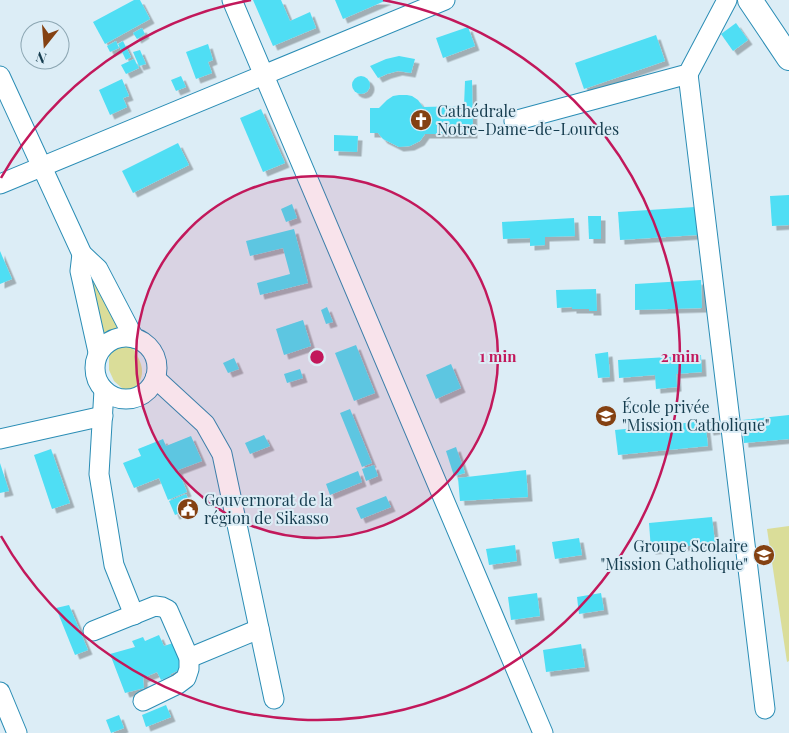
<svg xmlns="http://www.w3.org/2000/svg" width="789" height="733" font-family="'Playfair Display',serif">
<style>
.green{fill:#dadd99}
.building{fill:#50def4;filter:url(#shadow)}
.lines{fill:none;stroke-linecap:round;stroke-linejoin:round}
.minor-casing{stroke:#2a8db5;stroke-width:21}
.major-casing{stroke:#2a8db5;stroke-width:26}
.minor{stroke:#fff;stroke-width:19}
.major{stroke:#fff;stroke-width:24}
.ring{fill:none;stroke:#c2185b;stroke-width:2.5}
.labels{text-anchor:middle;stroke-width:4;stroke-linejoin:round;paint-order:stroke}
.poi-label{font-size:16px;fill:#163d4f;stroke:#dcedf6;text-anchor:start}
.centre{fill:#c2185b;stroke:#dcedf6;stroke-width:2.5}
.ring-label{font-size:15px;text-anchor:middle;font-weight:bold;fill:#c2185b;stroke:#dcedf6;stroke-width:4;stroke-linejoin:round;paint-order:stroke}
</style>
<defs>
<filter id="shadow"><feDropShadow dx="4.5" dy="4.5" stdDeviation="0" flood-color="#0004"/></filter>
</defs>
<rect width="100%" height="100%" fill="#dcedf6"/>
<!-- green -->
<g class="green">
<polygon points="90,273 119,329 105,334 98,320"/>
<path d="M120,344L132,346C142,363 148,375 133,390L123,389L114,381L109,370V357L114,346Z"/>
<polygon points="789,526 789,661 787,662 767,529"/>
</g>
<!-- building -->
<g class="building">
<polygon points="134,0 140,0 150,19 105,44 93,22"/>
<polygon points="253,0 281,0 290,21 310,12 316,28 273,46"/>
<polygon points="335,0 387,0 343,19"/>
<polygon points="736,23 748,40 733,51 721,34"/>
<polygon points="468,27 475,46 443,58 436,38"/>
<polygon points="142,28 145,34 137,39 133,33"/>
<polygon points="656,35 665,61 584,89 575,63"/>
<polygon points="116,41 119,48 110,52 107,46"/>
<polygon points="123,41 131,57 126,60 118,44"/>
<polygon points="208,44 213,60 208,62 212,73 196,79 186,52"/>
<polygon points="140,50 146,64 139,66 133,52"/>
<polygon points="399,56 415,59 411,73 398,71 387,74 378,78 370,66 386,59"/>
<polygon points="134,59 139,68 126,74 121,65"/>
<circle cx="361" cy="85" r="9"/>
<polygon points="181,76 186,87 176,91 171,80"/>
<polygon points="122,79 129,96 123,98 127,107 110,115 99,90"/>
<polygon points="472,80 473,134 425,134 420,141 410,146 399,147 383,139 378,133 370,133 370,108 379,108 387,100 393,96 399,95 407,95 412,96 418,100 423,107 464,106 465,81"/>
<polygon points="261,109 285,163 263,172 240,118"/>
<polygon points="334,135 358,136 357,152 334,151"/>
<polygon points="178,143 189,165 133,193 122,171"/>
<polygon points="789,195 789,225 772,226 770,196"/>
<polygon points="292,204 297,218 286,222 281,209"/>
<polygon points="695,207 697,235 620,240 618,212"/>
<polygon points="588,216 601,216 601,239 589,239"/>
<polygon points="574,218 575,236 545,237 545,245 530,246 530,238 503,239 502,222"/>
<polygon points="294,229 308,283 260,295 257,283 290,274 283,248 250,256 246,241"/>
<polygon points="0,251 12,279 0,284"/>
<polygon points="701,280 702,308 635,310 635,284"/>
<polygon points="596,289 597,311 589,311 589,309 572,309 572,307 557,308 556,290"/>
<polygon points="327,307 333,322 326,324 321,310"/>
<polygon points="303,320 311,346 284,355 276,329"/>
<polygon points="356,345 375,393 354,401 335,353"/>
<polygon points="608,352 610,377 598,378 595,354"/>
<polygon points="701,355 702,372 676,374 677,387 656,389 655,375 619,378 618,360"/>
<polygon points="234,358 239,369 228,373 223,363"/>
<polygon points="451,364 461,388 436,399 426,375"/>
<polygon points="300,369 303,378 287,383 284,374"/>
<polygon points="350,409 372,463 362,467 340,413"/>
<polygon points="789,415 789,439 744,443 742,420"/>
<polygon points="715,420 716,430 709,431 707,421"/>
<polygon points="705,421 708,446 618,455 615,430"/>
<polygon points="264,435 270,446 250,454 245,443"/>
<polygon points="191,436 202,461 178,470 187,492 168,500 159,478 134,488 123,463 141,456 138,449 163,439 166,446"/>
<polygon points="456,447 465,473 454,476 446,451"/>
<polygon points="51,449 70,503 52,509 34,455"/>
<polygon points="0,463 9,491 0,493"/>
<polygon points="374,465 378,476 366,481 362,469"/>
<polygon points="526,470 528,497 460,501 458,478"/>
<polygon points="358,471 362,482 330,495 326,484"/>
<polygon points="186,494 192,508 175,515 169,501"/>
<polygon points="386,496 391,507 361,519 356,508"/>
<polygon points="712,517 715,543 651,550 649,523"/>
<polygon points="579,538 582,555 555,559 552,542"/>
<polygon points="515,545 517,561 489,565 486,549"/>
<polygon points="537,593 540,616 511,620 508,597"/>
<polygon points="601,593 604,610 579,614 577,597"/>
<polygon points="69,605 88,650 75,655 56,608"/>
<polygon points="159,635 164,646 173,643 182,664 179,670 171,674 170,676 161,680 157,672 143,678 144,688 125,693 110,654 135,647 132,641 143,637 145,641"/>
<polygon points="581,644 585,667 546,672 543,650"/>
<polygon points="166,705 171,717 146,727 142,715"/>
<polygon points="119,715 124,728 111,733 106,720"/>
</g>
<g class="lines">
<!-- minor casing -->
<g class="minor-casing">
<g id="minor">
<polyline points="232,0 543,733"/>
<polyline points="688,74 765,709"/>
<polyline points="0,76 82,254 98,269 134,338"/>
<polyline points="514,121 688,74 727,0"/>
<polyline points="0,184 445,0"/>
<polyline points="82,254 80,271 98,352"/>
<circle cx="126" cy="368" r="31"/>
<polyline points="155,378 205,424 222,454 274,699"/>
<polyline points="104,390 99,474 114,565 134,615"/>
<polyline points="0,439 103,416"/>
<polyline points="93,631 155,606 162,607 168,610 189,658 189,669 186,678 178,684 143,701"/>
<polyline points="189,658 259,629"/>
<polyline points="0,692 17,733"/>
</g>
</g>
<!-- major casing -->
<g class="major-casing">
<polyline id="major" points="750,0 789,58"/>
</g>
<!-- minor -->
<use href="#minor" class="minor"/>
<!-- major -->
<use href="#major" class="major"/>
</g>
<!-- distance rings -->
<circle cx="317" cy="357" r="181" fill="#c2185b" fill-opacity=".12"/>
<g class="ring">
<circle cx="317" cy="357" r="181"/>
<path d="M1 178A363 363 0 0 1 251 0M383 0A363 363 0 1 1 1 536"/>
</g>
<!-- icons -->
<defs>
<g id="church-disc" transform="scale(1.125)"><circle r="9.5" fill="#844112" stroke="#dcedf6"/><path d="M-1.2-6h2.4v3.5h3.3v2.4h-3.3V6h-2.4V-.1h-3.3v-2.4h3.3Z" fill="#fff"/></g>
<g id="school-disc" transform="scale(1.125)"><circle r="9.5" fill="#844112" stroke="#dcedf6"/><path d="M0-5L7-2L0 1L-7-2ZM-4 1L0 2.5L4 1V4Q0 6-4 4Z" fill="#fff"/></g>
<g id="civic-disc" transform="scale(1.125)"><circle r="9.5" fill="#844112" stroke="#dcedf6"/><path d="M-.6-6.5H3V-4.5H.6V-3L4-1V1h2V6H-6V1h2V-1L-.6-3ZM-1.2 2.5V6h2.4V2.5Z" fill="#fff"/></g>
</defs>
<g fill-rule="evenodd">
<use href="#church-disc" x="421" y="120"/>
<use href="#school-disc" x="606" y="416"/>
<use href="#civic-disc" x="188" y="509"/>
<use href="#school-disc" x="764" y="555"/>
</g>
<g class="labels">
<!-- poi labels -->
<g class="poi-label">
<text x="437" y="117">Cathédrale<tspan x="437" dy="18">Notre-Dame-de-Lourdes</tspan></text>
<text x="622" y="413">École privée<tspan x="622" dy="18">"Mission Catholique"</tspan></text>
<text x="204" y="506">Gouvernorat de la<tspan x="204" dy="18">région de Sikasso</tspan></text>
<text x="748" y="552" text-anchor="end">Groupe Scolaire<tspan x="748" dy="18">"Mission Catholique"</tspan></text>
</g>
</g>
<circle cx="317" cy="357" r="8" class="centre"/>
<g class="ring-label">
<text x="498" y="362">1 min</text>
<text x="680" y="362">2 min</text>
</g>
<!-- north arrow -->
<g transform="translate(45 45) rotate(197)"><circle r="24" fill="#dcedf6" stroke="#8da7b3"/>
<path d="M0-4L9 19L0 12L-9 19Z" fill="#844112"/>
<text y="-8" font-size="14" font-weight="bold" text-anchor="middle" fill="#163d4f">N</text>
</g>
</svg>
